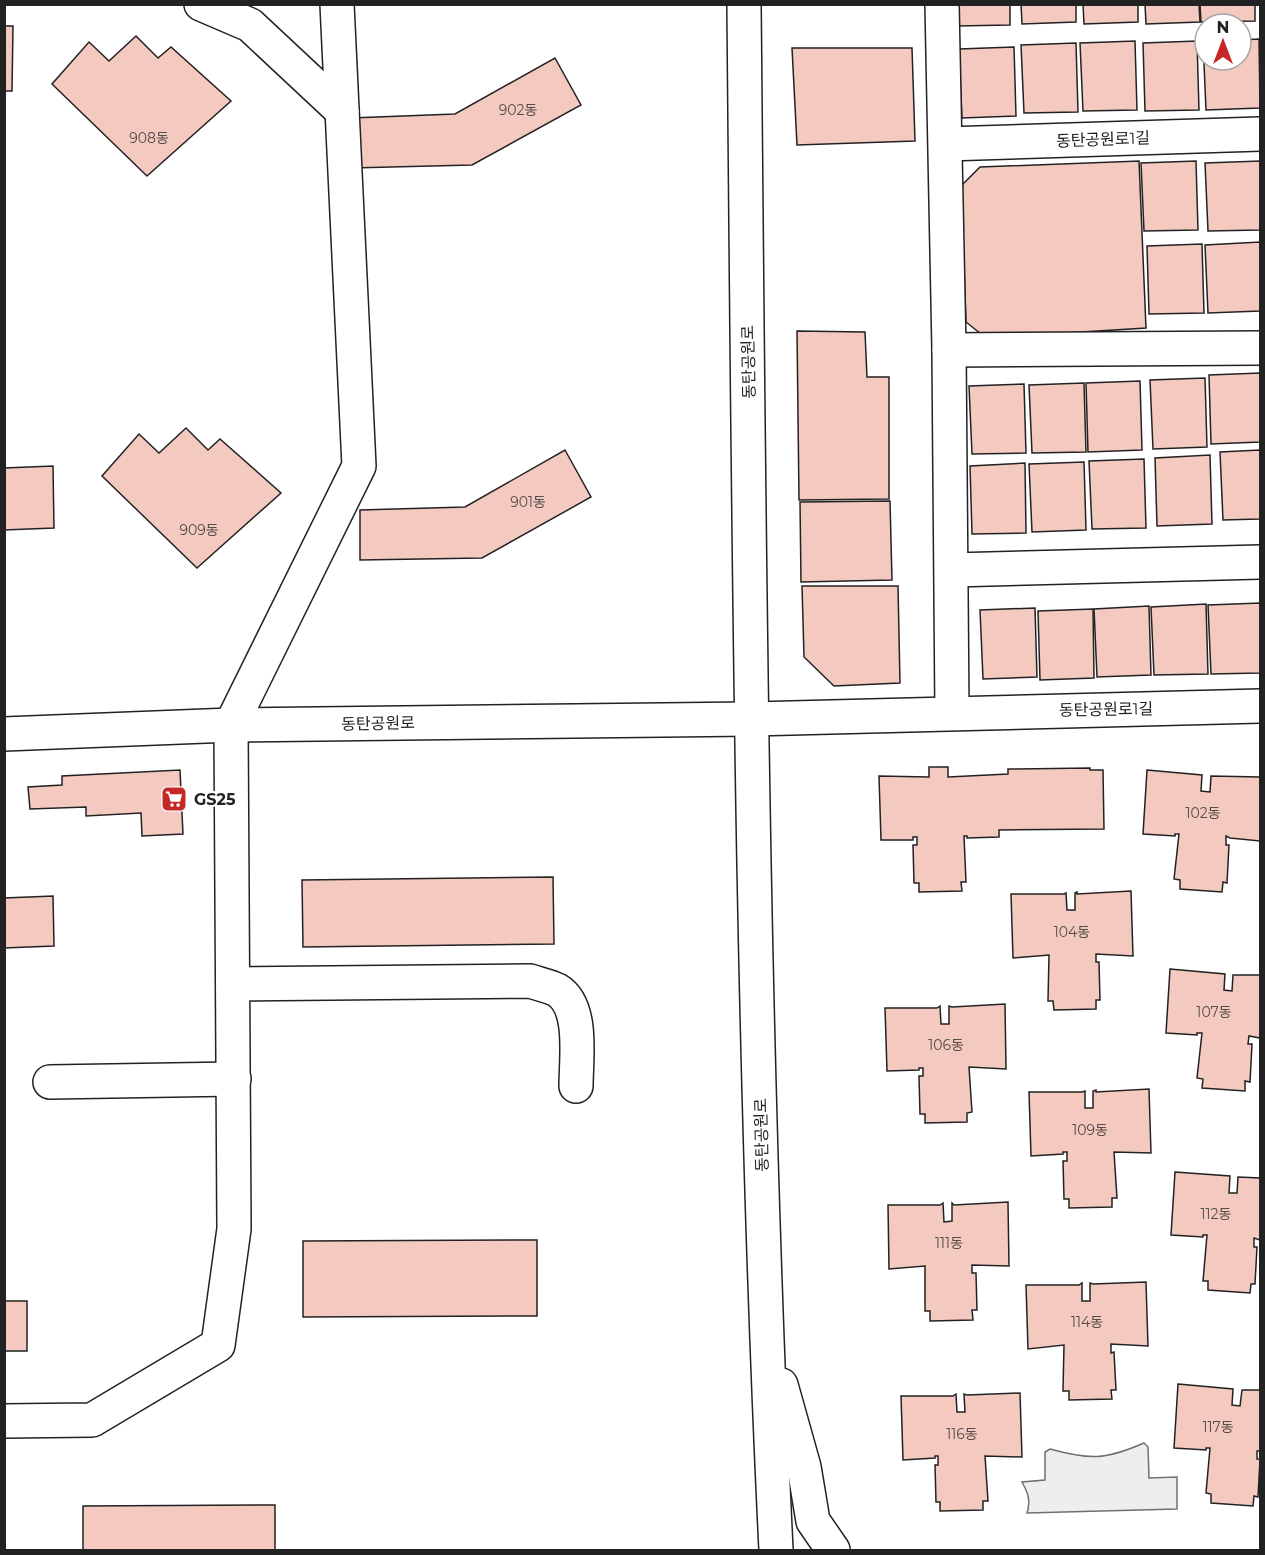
<svg xmlns="http://www.w3.org/2000/svg" width="1265" height="1555" font-family="Montserrat,'Noto Sans KR',sans-serif">
<style>
.green{fill:#eee;stroke:#6f6f6f;stroke-width:1.5}
.building{fill:#f3c9c0;stroke:#222;stroke-width:1.5}
.lines{fill:none;stroke-linecap:round;stroke-linejoin:round}
.minor-casing{stroke:#222;stroke-width:36}
.minor{stroke:#fff;stroke-width:33}
.labels{text-anchor:middle;stroke-width:4.5;stroke-linejoin:round;paint-order:stroke}
.number-label{font-size:14px;fill:#564c4a}
.street-label{font-size:16px;fill:#222;stroke:#fff}
.poi-label{font-size:16px;font-weight:bold;fill:#222;stroke:#fff;text-anchor:start}
</style>
<rect width="100%" height="100%" fill="#fff"/>
<!-- green -->
<path class="green" d="M1144,1443L1148,1447L1149,1478L1177,1477V1509L1027,1513C1031,1500 1028,1493 1022,1482L1045,1480V1452L1050,1449C1090,1460 1105,1460 1144,1443Z"/>
<!-- building -->
<g class="building">
<polygon points="956,4 1010,4 1010,25 956,26"/>
<polygon points="1021,4 1076,4 1076,22 1022,24"/>
<polygon points="1083,4 1138,4 1138,22 1084,24"/>
<polygon points="1145,4 1199,4 1200,22 1146,24"/>
<polygon points="1200,4 1255,4 1255,21 1201,22"/>
<polygon points="4,26 13,26 12,91 4,91"/>
<polygon points="136,36 158,58 171,47 231,101 147,176 52,84 89,42 109,61"/>
<polygon points="1259,39 1260,108 1206,110 1203,41 1205,41 1205,60 1241,60 1241,40"/>
<polygon points="1135,41 1137,110 1083,111 1080,43"/>
<polygon points="1197,41 1199,110 1145,111 1143,43"/>
<polygon points="1076,43 1078,112 1024,113 1021,45"/>
<polygon points="1014,47 1016,116 962,118 959,49"/>
<polygon points="792,48 912,48 915,141 797,145"/>
<polygon points="555,58 581,105 472,165 351,168 351,118 455,114"/>
<polygon points="1139,161 1146,328 986,338 966,322 961,186 980,167"/>
<polygon points="1196,161 1198,230 1144,231 1141,163"/>
<polygon points="1260,161 1260,230 1208,231 1205,163"/>
<polygon points="1260,242 1260,311 1208,313 1205,245"/>
<polygon points="1202,244 1204,313 1149,314 1147,246"/>
<polygon points="797,331 865,332 867,377 889,377 889,499 799,500"/>
<polygon points="1260,373 1260,442 1211,444 1209,375"/>
<polygon points="1205,378 1207,447 1153,449 1150,380"/>
<polygon points="1140,381 1142,450 1088,452 1086,383"/>
<polygon points="1084,383 1086,452 1032,453 1029,385"/>
<polygon points="1024,384 1026,453 972,454 969,386"/>
<polygon points="186,428 208,450 220,439 281,493 197,568 102,476 139,434 159,453"/>
<polygon points="565,450 591,497 482,558 360,560 360,510 465,507"/>
<polygon points="1260,450 1260,519 1223,520 1220,452"/>
<polygon points="1210,455 1212,524 1157,526 1155,458"/>
<polygon points="1144,459 1146,528 1092,529 1089,461"/>
<polygon points="1084,462 1086,530 1032,532 1029,464"/>
<polygon points="1025,463 1026,533 972,534 970,466"/>
<polygon points="53,466 54,528 4,530 4,468"/>
<polygon points="890,501 892,580 801,582 800,502"/>
<polygon points="802,586 898,586 900,683 834,686 804,657"/>
<polygon points="1260,603 1260,673 1211,674 1208,605"/>
<polygon points="1206,604 1208,674 1154,675 1151,607"/>
<polygon points="1149,606 1151,675 1097,677 1094,609"/>
<polygon points="1035,608 1037,677 983,679 980,610"/>
<polygon points="1093,609 1094,678 1040,680 1038,611"/>
<polygon points="929,767 948,767 948,777 1008,774 1008,769 1090,768 1090,770 1103,770 1104,829 999,830 999,837 967,838 967,836 964,836 966,882 961,882 962,891 919,892 919,883 914,883 913,845 917,845 917,837 913,837 913,840 881,840 879,776 929,777"/>
<polygon points="180,770 183,834 142,836 141,813 86,816 86,807 30,809 28,787 62,785 62,776"/>
<polygon points="1147,770 1202,775 1201,791 1210,792 1211,776 1260,777 1260,841 1230,838 1226,836 1226,845 1229,845 1227,883 1223,882 1222,892 1180,889 1180,880 1174,879 1179,834 1175,834 1175,836 1143,834"/>
<polygon points="553,877 554,944 303,947 302,880"/>
<polygon points="1131,891 1133,956 1096,954 1096,962 1099,962 1100,1000 1096,1000 1096,1009 1054,1010 1053,1001 1048,1001 1049,955 1013,958 1011,894 1064,894 1066,893 1067,910 1075,910 1075,893 1077,892 1077,894"/>
<polygon points="53,896 54,946 4,948 4,898"/>
<polygon points="1170,969 1225,974 1224,990 1232,991 1233,975 1260,975 1260,1038 1249,1036 1248,1044 1252,1044 1250,1082 1245,1081 1245,1091 1202,1088 1203,1079 1197,1078 1202,1033 1197,1033 1197,1035 1166,1033"/>
<polygon points="1005,1004 1006,1069 969,1067 972,1112 967,1113 967,1122 925,1123 925,1114 920,1114 919,1076 923,1076 923,1068 919,1068 919,1070 887,1071 885,1008 937,1008 940,1006 941,1024 949,1024 949,1006 952,1007"/>
<polygon points="1149,1089 1151,1153 1114,1152 1117,1198 1112,1198 1112,1207 1069,1208 1069,1199 1064,1199 1063,1161 1067,1161 1067,1152 1063,1152 1063,1154 1031,1156 1029,1092 1082,1092 1085,1091 1085,1108 1093,1108 1093,1091 1096,1090 1096,1092"/>
<polygon points="1175,1172 1230,1176 1229,1193 1237,1193 1238,1177 1260,1178 1260,1240 1254,1238 1254,1247 1257,1247 1255,1284 1251,1284 1250,1293 1208,1290 1208,1281 1203,1281 1207,1235 1203,1235 1203,1237 1171,1235"/>
<polygon points="1008,1202 1009,1266 972,1265 972,1273 976,1273 977,1310 972,1310 973,1320 930,1321 930,1311 925,1311 925,1266 889,1269 888,1205 940,1205 943,1203 944,1222 952,1221 952,1203 954,1205"/>
<polygon points="537,1240 537,1316 303,1317 303,1241"/>
<polygon points="1146,1282 1148,1346 1111,1344 1111,1353 1114,1352 1116,1390 1111,1390 1112,1399 1069,1400 1069,1391 1063,1391 1064,1345 1028,1349 1026,1285 1079,1285 1082,1283 1082,1301 1090,1301 1090,1283 1093,1284"/>
<rect x="4" y="1301" width="23" height="50"/>
<polygon points="1178,1384 1233,1389 1232,1405 1240,1406 1242,1390 1260,1390 1260,1451 1257,1451 1257,1459 1260,1459 1258,1497 1254,1496 1253,1506 1211,1503 1211,1494 1206,1493 1210,1448 1206,1448 1206,1450 1174,1448"/>
<polygon points="1020,1393 1022,1457 985,1456 988,1501 983,1501 983,1510 940,1511 940,1502 936,1502 935,1465 938,1465 938,1456 935,1456 935,1458 903,1460 901,1396 953,1396 956,1394 957,1412 965,1412 964,1394 967,1395"/>
<polygon points="275,1505 275,1550 83,1550 83,1506"/>
</g>
<g class="lines">
<!-- minor casing -->
<g class="minor-casing">
<g id="minor">
<polyline points="201,4 250,25 342,111"/>
<path d="M744,4C749,520 751,1036 776,1550"/>
<polyline points="942,4 949,350 952,713"/>
<polyline points="946,144 1260,134"/>
<polyline points="949,350 1260,348"/>
<polyline points="952,570 1260,562"/>
<polyline points="4,734 231,725 751,719 1260,706"/>
<path d="M233,984L530,981C539,984 549,986 557,990C584,1006 576,1059 576,1086"/>
<polyline points="50,1082 234,1079"/>
<polyline points="781,1385 804,1467 813,1521 833,1550"/>
<polyline points="4,1421 92,1420 218,1345 234,1229 231,725 359,466 337,4"/>
</g>
</g>
<!-- minor -->
<use href="#minor" class="minor"/>
</g>
<!-- icons -->
<defs>
<g id="supermarket-square" transform="scale(1.35)"><rect x="-9" y="-9" width="18" height="18" rx="4" fill="#c62828" stroke="#fff"/><path d="M-6-5.5h2.5l.6 2H6L4.5 2H-2.5L-4.4-4H-6ZM-1.5 3.2a1.3 1.3 0 1 0 .1 0ZM3 3.2a1.3 1.3 0 1 0 .1 0Z" fill="#fff"/></g>
</defs>
<g fill-rule="evenodd">
<use href="#supermarket-square" x="174" y="799"/>
</g>
<g class="labels">
<!-- number labels -->
<g class="number-label">
<text x="518" y="115">902동</text>
<text x="149" y="143">908동</text>
<text x="528" y="507">901동</text>
<text x="199" y="535">909동</text>
<text x="1203" y="818">102동</text>
<text x="1072" y="937">104동</text>
<text x="1214" y="1017">107동</text>
<text x="946" y="1050">106동</text>
<text x="1090" y="1135">109동</text>
<text x="1216" y="1219">112동</text>
<text x="949" y="1248">111동</text>
<text x="1087" y="1327">114동</text>
<text x="1218" y="1432">117동</text>
<text x="962" y="1439">116동</text>
</g>
<!-- street labels -->
<g class="street-label">
<text transform="translate(1103 139) rotate(-2)" y="6">동탄공원로1길</text>
<text transform="translate(748 362) rotate(-91)" y="6">동탄공원로</text>
<text transform="translate(1106 709) rotate(-1)" y="6">동탄공원로1길</text>
<text transform="translate(378 723) rotate(-1)" y="6">동탄공원로</text>
<text transform="translate(761 1135) rotate(-91)" y="6">동탄공원로</text>
</g>
<!-- poi labels -->
<g class="poi-label">
<text x="194" y="805">GS25</text>
</g>
</g>
<!-- border -->
<rect width="1265" height="1555" fill="none" stroke="#222222" stroke-width="12"/>
<!-- north arrow -->
<g transform="translate(1223 42)"><circle r="28" fill="#ffffff" stroke="#a7a7a7" stroke-width="1.5"/>
<path d="M0-4.5L10 22L0 15L-10 22Z" fill="#c62828"/>
<text y="-9" font-size="16" font-weight="bold" text-anchor="middle" fill="#222222">N</text>
</g>
</svg>
